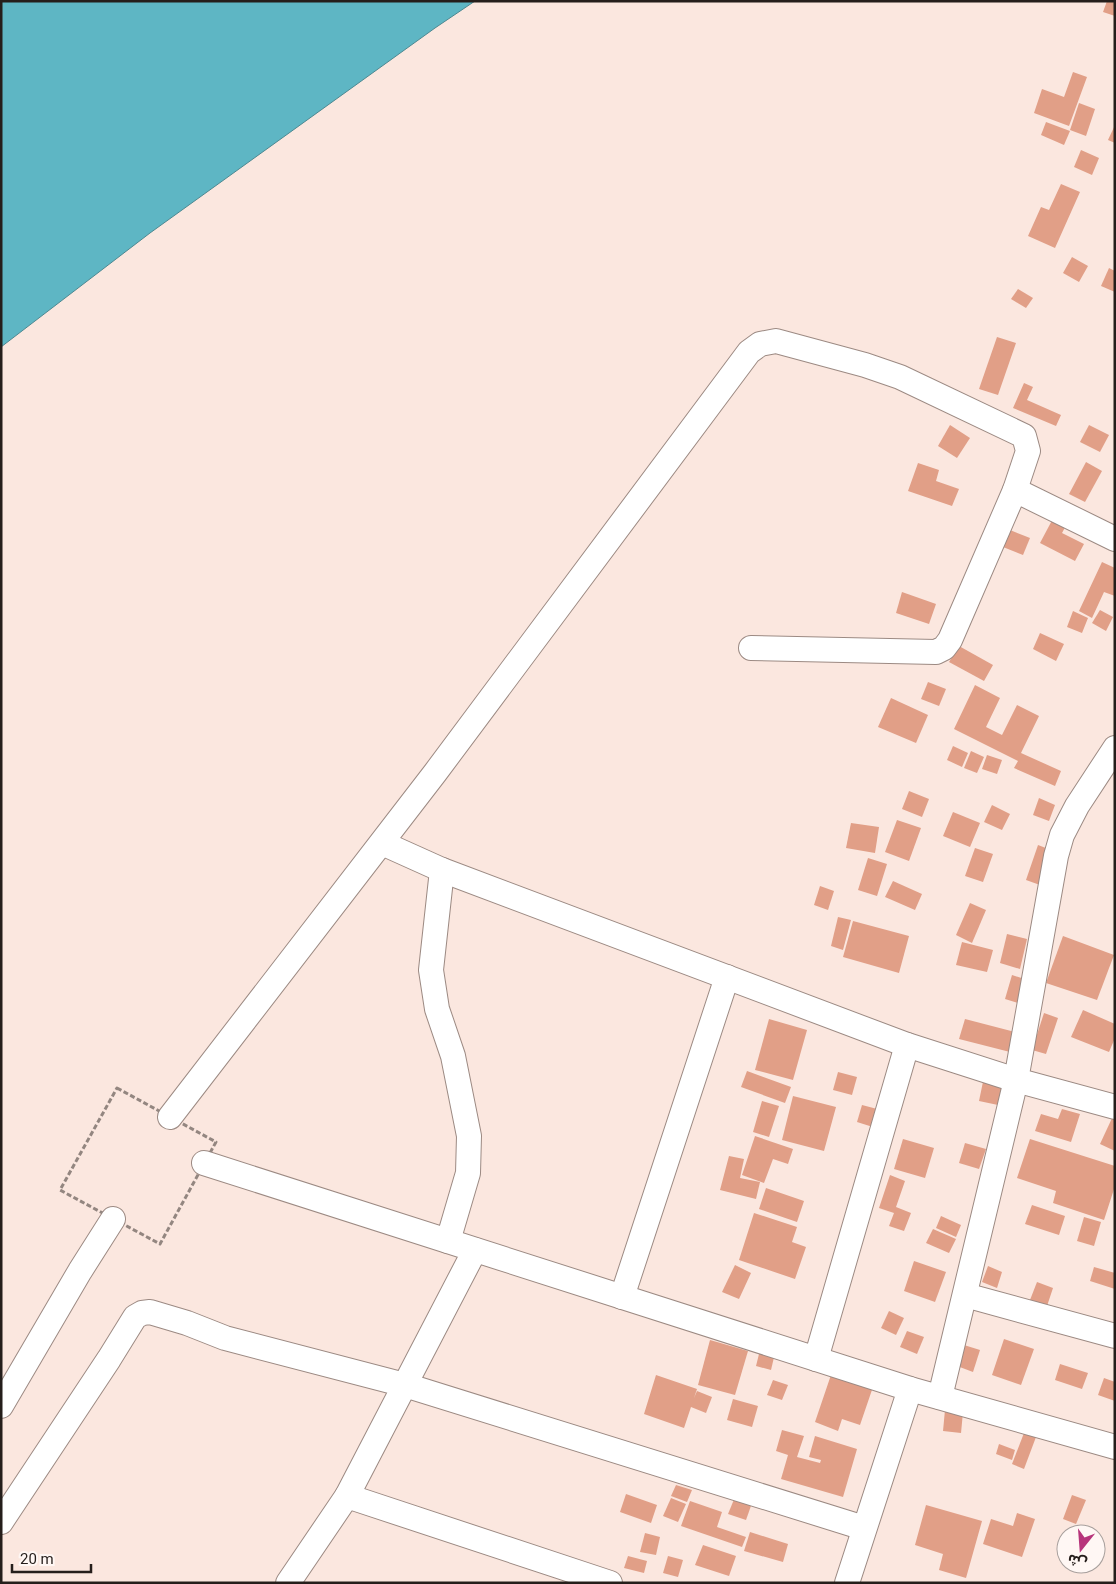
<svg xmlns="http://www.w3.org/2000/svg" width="1116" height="1584" font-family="Roboto,'Noto Sans Arabic',sans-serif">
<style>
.water{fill:#5eb6c4;stroke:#4d8891}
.building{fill:#e19f87}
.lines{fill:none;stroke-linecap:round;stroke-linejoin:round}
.street-casing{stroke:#9c8a83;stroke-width:26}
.path{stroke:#938680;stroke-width:3;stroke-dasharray:5 2.5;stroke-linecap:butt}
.street{stroke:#fff;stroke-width:24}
</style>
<rect width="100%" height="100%" fill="#fbe7df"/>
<!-- water -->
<polygon class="water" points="1,1 475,1 435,28 150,233 1,347"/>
<!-- building -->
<g class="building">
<polygon points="1107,1 1115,1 1115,16 1103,12"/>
<polygon points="1073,72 1087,77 1069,126 1034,113 1042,89 1064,97"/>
<polygon points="1079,103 1095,109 1086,136 1070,130"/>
<polygon points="1046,122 1070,131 1064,145 1041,135"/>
<polygon points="1115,125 1115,143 1108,140"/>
<polygon points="1081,150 1099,158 1092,175 1074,167"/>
<polygon points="1061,184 1080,192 1055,248 1028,236 1041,207 1049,210"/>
<polygon points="1072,257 1088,266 1079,282 1063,273"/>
<polygon points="1109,268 1115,271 1115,292 1101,286"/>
<polygon points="1018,289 1033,298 1026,308 1011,299"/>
<polygon points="997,337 1016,343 998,395 979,389"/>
<polygon points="1024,383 1033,387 1027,400 1061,415 1056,426 1013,408"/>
<polygon points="950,425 970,438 957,458 938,446"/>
<polygon points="1089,425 1109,435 1100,452 1080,442"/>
<polygon points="1086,462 1102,471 1085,502 1069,494"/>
<polygon points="918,463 939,470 936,481 959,489 952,506 908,491"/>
<polygon points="1057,511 1070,518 1062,533 1084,544 1075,561 1040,543"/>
<polygon points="1000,526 1030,538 1023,555 993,543"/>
<polygon points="1102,562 1115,568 1115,596 1104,592 1092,618 1079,611"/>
<polygon points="902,592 936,604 929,624 896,613"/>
<polygon points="1100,610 1113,617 1106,631 1092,623"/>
<polygon points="1073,611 1088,618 1082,633 1067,627"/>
<polygon points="1040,633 1064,644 1056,661 1033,649"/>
<polygon points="959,646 993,665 984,681 949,662"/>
<polygon points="928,682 946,689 939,706 921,699"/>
<polygon points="975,685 1000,698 986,727 1002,735 1017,705 1039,716 1021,753 1061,771 1055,786 1014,768 1018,761 954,729"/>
<polygon points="891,698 928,715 916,743 878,727"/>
<polygon points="953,746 968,753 962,767 947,760"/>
<polygon points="971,751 984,757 977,773 964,768"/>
<polygon points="987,755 1002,760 997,774 982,769"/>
<polygon points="909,791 929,799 922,817 902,809"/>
<polygon points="1039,798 1055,805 1049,821 1033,815"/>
<polygon points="992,805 1010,814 1002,830 984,822"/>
<polygon points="953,812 980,823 970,847 943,836"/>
<polygon points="897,820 921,828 909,861 885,852"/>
<polygon points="851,823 879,827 875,853 846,848"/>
<polygon points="1038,845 1051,850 1040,885 1026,880"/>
<polygon points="975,848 993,854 983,882 965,876"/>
<polygon points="868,858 887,864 877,896 858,890"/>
<polygon points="893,881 922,894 915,910 885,897"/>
<polygon points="820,886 834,891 828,910 814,905"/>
<polygon points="970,903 986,910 972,943 956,935"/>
<polygon points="838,917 851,920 843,950 831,946"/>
<polygon points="853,921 909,936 899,973 843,957"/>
<polygon points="1007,934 1027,939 1020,969 1000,963"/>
<polygon points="1063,936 1114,955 1097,1000 1046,983"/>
<polygon points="962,942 993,950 987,972 956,965"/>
<polygon points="1012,975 1031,981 1024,1005 1005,999"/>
<polygon points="1083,1010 1115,1024 1115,1038 1109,1052 1071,1037"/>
<polygon points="1044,1013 1058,1018 1046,1054 1032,1050"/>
<polygon points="769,1019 807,1030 793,1080 755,1070"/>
<polygon points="965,1019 1015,1032 1010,1052 959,1039"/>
<polygon points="747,1071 791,1087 785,1103 741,1087"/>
<polygon points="838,1072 857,1077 852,1095 833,1090"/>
<polygon points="984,1077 1003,1081 998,1105 979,1101"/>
<polygon points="793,1096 836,1107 824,1151 782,1140"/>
<polygon points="762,1101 779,1106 769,1137 753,1132"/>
<polygon points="862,1105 881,1110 876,1128 857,1122"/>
<polygon points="1062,1109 1080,1114 1071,1142 1035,1131 1041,1114 1058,1119"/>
<polygon points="1113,1116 1115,1117 1115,1151 1100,1144"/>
<polygon points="755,1136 793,1149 788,1164 773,1159 764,1183 742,1175"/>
<polygon points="903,1139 934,1148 925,1178 894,1169"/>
<polygon points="1030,1139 1115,1166 1115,1186 1104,1220 1053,1203 1056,1191 1017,1178"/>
<polygon points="965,1143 986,1149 979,1169 959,1163"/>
<polygon points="729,1156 744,1159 740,1178 760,1182 756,1199 720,1190"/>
<polygon points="890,1175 905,1181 896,1207 911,1213 904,1231 889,1226 894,1213 879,1208"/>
<polygon points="766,1188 804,1201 797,1222 759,1209"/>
<polygon points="1032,1205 1065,1216 1059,1235 1025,1224"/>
<polygon points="754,1213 797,1227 792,1242 806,1247 795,1279 739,1260"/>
<polygon points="941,1216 961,1225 956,1237 936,1228"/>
<polygon points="1084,1217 1101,1222 1094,1246 1077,1241"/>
<polygon points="933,1229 956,1239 949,1253 926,1243"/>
<polygon points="914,1261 946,1272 935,1302 904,1291"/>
<polygon points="735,1265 751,1273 739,1299 722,1292"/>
<polygon points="988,1266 1002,1272 997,1288 982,1282"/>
<polygon points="1094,1267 1115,1273 1115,1289 1090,1281"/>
<polygon points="1037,1282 1053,1288 1047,1306 1030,1300"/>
<polygon points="889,1311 904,1318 896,1335 881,1328"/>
<polygon points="907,1331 924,1337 917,1354 900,1347"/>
<polygon points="1004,1339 1034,1349 1021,1385 992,1375"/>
<polygon points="710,1340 748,1351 735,1395 698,1385"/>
<polygon points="964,1345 980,1350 973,1372 957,1366"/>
<polygon points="760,1350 775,1353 771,1370 756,1366"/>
<polygon points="1060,1364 1088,1373 1082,1389 1055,1380"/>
<polygon points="833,1369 874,1384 860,1425 842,1419 838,1431 815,1422"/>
<polygon points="656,1375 697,1389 694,1398 697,1391 712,1397 706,1413 691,1407 684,1428 644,1414"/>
<polygon points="1104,1378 1115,1382 1115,1401 1098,1395"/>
<polygon points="773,1380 788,1385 782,1400 767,1395"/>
<polygon points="733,1399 758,1406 752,1427 727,1420"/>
<polygon points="945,1410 963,1412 961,1433 943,1431"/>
<polygon points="782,1430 804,1436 797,1457 820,1463 821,1460 809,1457 815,1436 857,1449 843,1497 781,1479 788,1455 776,1451"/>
<polygon points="1024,1433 1036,1437 1024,1469 1012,1464"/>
<polygon points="999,1444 1015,1450 1012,1460 996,1454"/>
<polygon points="676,1485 692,1490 687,1502 671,1496"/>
<polygon points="626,1494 657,1505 651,1523 620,1512"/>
<polygon points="1072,1495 1086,1500 1076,1524 1063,1519"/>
<polygon points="735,1497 752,1503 746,1520 728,1514"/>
<polygon points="671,1498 686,1504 678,1522 663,1516"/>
<polygon points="690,1501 722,1512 717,1527 746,1537 742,1547 681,1526"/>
<polygon points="926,1505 982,1521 966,1578 939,1570 943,1554 915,1545"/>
<polygon points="1017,1513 1035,1519 1022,1557 983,1544 991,1519 1013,1526"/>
<polygon points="750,1532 788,1544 783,1562 744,1551"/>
<polygon points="645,1533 660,1537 656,1555 640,1552"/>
<polygon points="703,1545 736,1556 729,1576 695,1565"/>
<polygon points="628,1556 647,1561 644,1573 624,1568"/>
<polygon points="668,1556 683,1560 678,1577 663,1573"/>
</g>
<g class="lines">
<!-- street casing -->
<g class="street-casing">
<g id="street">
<polyline points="751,648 936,652 944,648 950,640 1015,490 1115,539"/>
<polyline points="382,843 442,870 907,1045 1016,1080 1115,1107"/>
<polyline points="442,870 431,970 437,1009 453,1056 469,1136 468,1173 448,1241"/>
<polyline points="170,1117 435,773 749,352 760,344 776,341 865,365 900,377 1024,436 1028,451 1015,490"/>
<polyline points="204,1163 910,1389 1115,1447"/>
<polyline points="965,1295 1115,1336"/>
<polyline points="622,1297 727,977"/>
<polyline points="816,1359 907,1045"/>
<polyline points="940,1397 1016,1080 1056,856 1062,835 1077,806 1115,748"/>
<polyline points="1,1406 80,1271 113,1219"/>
<polyline points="347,1496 610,1583"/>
<polyline points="1,1522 109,1359 135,1317 142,1313 150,1312 187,1323 225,1338 405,1385 864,1528"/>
<polyline points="288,1583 347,1496 475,1250"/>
<polyline points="847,1583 910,1389"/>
</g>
</g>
<!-- path -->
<polygon class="path" points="117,1088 216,1142 160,1244 60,1190"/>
<!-- street -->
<use href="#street" class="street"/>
</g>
<!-- border -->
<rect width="1116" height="1584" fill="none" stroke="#251e1b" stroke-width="5"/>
<!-- north arrow -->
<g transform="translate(1081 1549) rotate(197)"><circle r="24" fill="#fff7f4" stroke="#a8a09d"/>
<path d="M0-4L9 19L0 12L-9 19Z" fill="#b7347b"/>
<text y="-8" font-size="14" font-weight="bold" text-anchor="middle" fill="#251e1b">ش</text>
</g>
<!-- scale -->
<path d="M12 1564v8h79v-8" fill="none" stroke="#251e1b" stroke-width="2.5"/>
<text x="20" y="1564" font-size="15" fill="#251e1b" stroke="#fff7f4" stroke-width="4" paint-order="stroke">20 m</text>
</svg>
